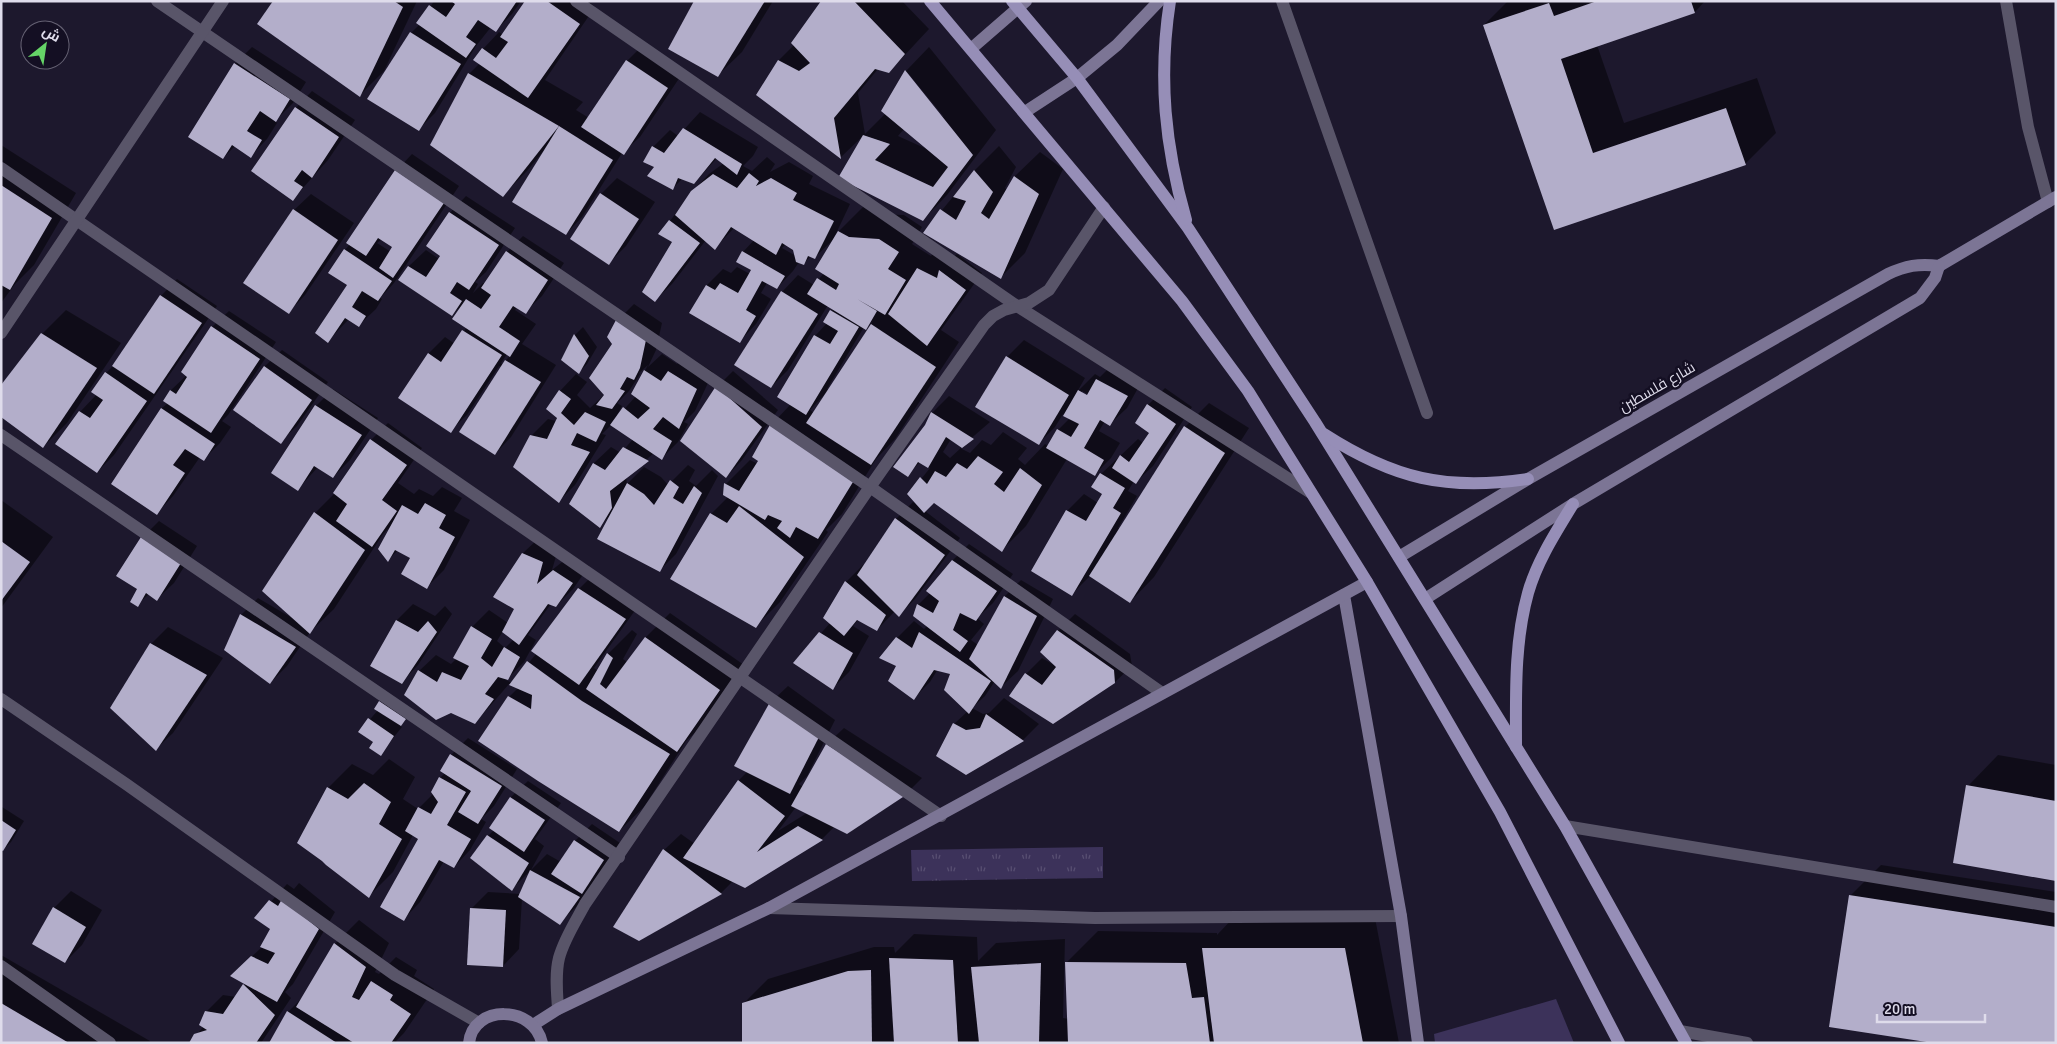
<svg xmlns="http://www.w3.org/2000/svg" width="2057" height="1044" font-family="Signika,Cairo,sans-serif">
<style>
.grass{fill:url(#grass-tufts)}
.green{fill:#3c325a}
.shadow{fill:#0007;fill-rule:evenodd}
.building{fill:#b3aeca}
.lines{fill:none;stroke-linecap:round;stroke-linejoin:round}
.lane{stroke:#595569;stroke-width:12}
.street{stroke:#595569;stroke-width:12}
.secondary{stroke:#7c7595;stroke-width:12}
.primary{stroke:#968eb7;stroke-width:12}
.labels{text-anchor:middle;stroke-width:5;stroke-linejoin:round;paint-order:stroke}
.street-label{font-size:15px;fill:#dfdceb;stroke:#140f23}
</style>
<defs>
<pattern id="grass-tufts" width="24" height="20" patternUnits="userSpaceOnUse" patternTransform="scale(1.25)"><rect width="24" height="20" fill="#3c325a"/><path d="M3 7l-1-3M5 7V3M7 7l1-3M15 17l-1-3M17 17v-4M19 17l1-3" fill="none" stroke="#584f72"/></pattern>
</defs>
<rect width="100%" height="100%" fill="#1d182d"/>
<!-- grass -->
<polygon class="grass" points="1103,847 1103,878 912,881 911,850"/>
<!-- green -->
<polygon class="green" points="1556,999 1574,1043 1435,1043 1434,1034"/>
<!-- shadow -->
<g class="shadow">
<polygon points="275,1 417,1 384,71 359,96"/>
<polygon points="434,1 521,1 512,14 496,30 491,27 476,46 435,113 418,130 411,33 420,24"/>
<polygon points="527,1 588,1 595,7 545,80 583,102 576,110 589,118 627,61 644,44 684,71 640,137 622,153 582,217 566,234 545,149 527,171 503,195 469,74 480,63 483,49 499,32 503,35"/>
<polygon points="695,1 773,1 742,52 717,76"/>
<path d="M823,1H902L929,29L889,72L878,69L858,93L865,134L886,113L906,71L929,47L996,130L947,195L923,220L839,178L863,136L841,157L758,95L779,60L795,44ZM907,72L944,117L939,114L906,74ZM904,129L929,150L898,136Z"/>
<polygon points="1508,1 1705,1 1695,12 1597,45 1624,123 1757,78 1776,133 1745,164 1554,229 1484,25"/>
<polygon points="252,47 306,82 293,103 275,121 277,123 267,139 251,156 235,146 223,158 235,64"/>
<polygon points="312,91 355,120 328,160 293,199 296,108"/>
<path d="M700,112L758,147L753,156L743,166L752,171L767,157L775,164L770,172L789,162L813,176L809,184L850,204L833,240L814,258L811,256L803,264L799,262L793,271L777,288L767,283L761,293L771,299L756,324L740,341L707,285L723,269L731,273L737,267L750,274L752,270L743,252L754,240L734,228L715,248L706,240L672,284L655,300L673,241L660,234L692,192L709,174L724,163L717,158L694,183L682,179L673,188L656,166L653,147L670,130L678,136ZM786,244L794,249L796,256L782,248Z"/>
<polygon points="1,145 76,193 34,265 15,284 1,303"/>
<polygon points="999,146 1016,167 1005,188 1007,190 1015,176 1040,152 1063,169 1025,253 1001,277 924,232 975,170"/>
<path d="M412,154L459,186L394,283L380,298L382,299L376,309L359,325L349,319L328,341L349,284L345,250L350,244L396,171ZM382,239L394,247L391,252L377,243Z"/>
<polygon points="617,178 655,202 626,246 609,263 601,194"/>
<polygon points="311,194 354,223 305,295 289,312 294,210"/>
<path d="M466,196L515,228L486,272L475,282L478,284L473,293L483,283L485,284L507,252L523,236L564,263L542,296L525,312L517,307L515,310L536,324L522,344L556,365L511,437L495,454L501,367L499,366L467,415L450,431L429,353L445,337L455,344L467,327L463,305L452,314L400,280L409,266L426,250L439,259L450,213ZM507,354L510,356L502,364L501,363Z"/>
<path d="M863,207L874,214L904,215L922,227L912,244L931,256L934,252L950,260L957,254L982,273L941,330L959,342L895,439L876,459L842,514L826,530L828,532L780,602L756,626L711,514L728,497L724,494L726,484L750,460L758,464L772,424L791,404L815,336L827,323L833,309L828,305L788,370L771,387L782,292L798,275L814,285L824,273L817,269L839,231ZM873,321L829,390L827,389L864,327L866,328ZM825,394L814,413L810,410Z"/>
<polygon points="177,279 217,306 114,455 97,472 80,412 97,394 93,391 106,373 115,364 161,296"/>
<path d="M634,304L662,323L656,350L648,367L662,354L677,364L686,355L713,372L695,411L684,422L688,424L678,442L662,458L654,453L626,477L627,484L644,467L661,477L668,485L688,465L695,470L689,481L696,486L712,470L718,476L676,554L659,571L610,516L599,526L571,503L594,463L611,447L621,453L633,439L612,424L602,434L606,435L575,485L559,501L532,435L548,419L556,421L560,391L576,374L587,382L577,395L590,408L603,396L609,399L617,321ZM648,365L632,394L636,396L618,416L617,415L622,406L617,403L629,391L640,374L639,373Z"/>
<polygon points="66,310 121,343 67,423 43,447 42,334"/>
<polygon points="229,311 276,342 228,415 222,421 231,427 220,443 204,459 200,457 173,496 157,513 112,484 162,408 168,403 164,401 171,390 187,375 212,327"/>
<polygon points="583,327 597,347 587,364 579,372 562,359 575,335"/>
<path d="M1024,340L1085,378L1077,392L1095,374L1100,377L1114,363L1143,379L1127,408L1110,424L1105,421L1099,431L1120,443L1111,458L1095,474L1067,459L1026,526L1002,550L934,501L925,511L960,538L915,599L899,615L895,611L877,630L858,620L853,626L869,636L849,672L833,688L795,663L830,623L824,618L846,582L863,565L864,566L896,519L913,502L918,505L909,494L930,468L920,462L907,475L932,413L949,396L990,422L960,448L970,453L982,440L991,445L1003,432L1027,448L1018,459L1025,465L1045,444L1048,446L1058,430L1070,418L1063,414L1055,427L1038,444L1007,357ZM1082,391L1093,397L1082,394ZM951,439L962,447L950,458L943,452Z"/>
<polygon points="282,350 328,382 297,426 280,442 235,410 265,366"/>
<polygon points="733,371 778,410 742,460 726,477 717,387"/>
<polygon points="1165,388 1192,407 1153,466 1136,482 1134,481 1128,491 1137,496 1118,528 1120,529 1185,427 1209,403 1249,428 1154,577 1130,602 1090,576 1072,594 1067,511 1084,494 1098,503 1104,493 1093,487 1101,474 1138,439 1143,443 1151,433 1148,405"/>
<polygon points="333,389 378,418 350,460 333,477 318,467 298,489 272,473 316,406"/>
<polygon points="388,423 422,448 398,483 414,494 419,489 433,496 442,487 462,498 454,511 470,520 444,570 427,587 412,558 398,550 388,560 391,526 383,534 334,609 310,632 287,666 270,683 241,615 258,598 292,618 264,590 315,513 335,493 371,440"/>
<polygon points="1,500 53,537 1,608"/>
<polygon points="159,521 197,546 174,583 157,599 149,594 137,605 142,538"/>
<path d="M540,537L559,546L552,570L571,555L589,566L573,589L556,606L551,604L528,635L536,640L524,662L506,680L512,683L536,654L579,589L596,572L641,602L594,668L598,671L608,654L632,630L637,634L623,659L627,662L645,638L670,613L744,665L701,727L686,741L644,807L619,831L509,697L518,688L509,684L491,705L475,722L419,671L436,655L451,664L457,658L455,657L472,627L489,610L508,623L516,608L495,597L523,553ZM503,631L514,639L505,648L497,641Z"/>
<polygon points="969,544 1013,574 993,603 977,618 984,624 971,640 978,645 1005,596 1021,580 1053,599 1018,671 1001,687 995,681 985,696 972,708 983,714 989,713 1004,698 1039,724 1023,740 966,774 954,724 968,711 951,673 938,669 930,682 914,698 898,666 897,638 914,621 924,629 927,626 914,616 918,605 930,593 928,591 953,560"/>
<polygon points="413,604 435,616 445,606 452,614 418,665 402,682 397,620"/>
<polygon points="1075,614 1130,654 1132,666 1115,682 1053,723 1026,674 1042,658 1054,665 1042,652 1058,631"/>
<polygon points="168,627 223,658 173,733 156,749 112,708 151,644"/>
<path d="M788,686L835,720L807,776L799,784L803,787L827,744L844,728L922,778L906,794L835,826L822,839L745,886L733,881L721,893L639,939L664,850L681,834L695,844L739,780L748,771L771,702ZM796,807L807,813L778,831Z"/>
<polygon points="388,694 409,716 400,726 402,727 380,754 375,742 360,731 378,710 380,702"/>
<polygon points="468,738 517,769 494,806 481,819 486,822 470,850 454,867 444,861 420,902 404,919 420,839 413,835 393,872 369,896 328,788 352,764 373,775 389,759 415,777 403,799 418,809 433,794 440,778 445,773 442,771 451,755"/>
<polygon points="1998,755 2056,765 2056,880 1968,786"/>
<polygon points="528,781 561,803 535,839 544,846 531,870 547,854 561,862 575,841 592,824 620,843 576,907 559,923 522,898 519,949 503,966 471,909 488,892 521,894 530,871 512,889 488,836 494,830 491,828 511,797"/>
<polygon points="2,807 24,821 11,842 3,850"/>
<polygon points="1881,865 2056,892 2056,1043 1850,896"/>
<polygon points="299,883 335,912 293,984 285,992 291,998 261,1043 190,1043 203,1027 206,1012 223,995 236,997 246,983 249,959 262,947 271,928 256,918 287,884 294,889"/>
<polygon points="71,891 102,910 82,945 65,962 54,908"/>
<polygon points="1234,917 1375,918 1399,1043 743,1043 743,1004 768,979 874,947 894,947 895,953 914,934 977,937 978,961 996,943 1065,939 1063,1018 1069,1019 1067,962 1098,931 1217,933 1217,935"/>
<polygon points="359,920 389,943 375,972 379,974 396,957 417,970 414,976 434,989 404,1033 396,1041 398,1043 270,1043 288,1012 303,997 335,944"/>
<polygon points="1,955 150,1041 149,1043 1,1043"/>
</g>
<!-- building -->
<g class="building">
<polygon points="273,1 394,1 403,7 360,97 257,24"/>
<polygon points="451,1 517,1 496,32 478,20 466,37 476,44 466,58 416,23 429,5 446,17 455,4"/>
<polygon points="525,1 547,1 580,24 528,98 473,60 482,48 496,58 508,42 500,37"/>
<polygon points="694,1 765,1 718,77 668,49"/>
<polygon points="821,1 854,1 905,54 889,73 875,69 834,118 841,159 756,95 778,60 799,71 810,63 791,43"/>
<polygon points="1597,1 1691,1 1695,13 1561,59 1593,153 1726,108 1746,165 1554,230 1483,25 1549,3 1554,16"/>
<polygon points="410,32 461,64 419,131 367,99"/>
<polygon points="626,60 668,88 624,155 581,127"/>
<polygon points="234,63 290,99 276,122 260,111 247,131 262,140 251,158 232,145 223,159 188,137"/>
<polygon points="905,70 973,155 923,221 838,178 863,135 890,144 875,160 933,187 948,167 881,111"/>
<polygon points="468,73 559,126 503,197 430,145"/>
<polygon points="295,107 339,137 312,178 302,170 294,181 303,187 293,201 251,171"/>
<polygon points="559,126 613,160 566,235 512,202"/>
<polygon points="683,128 742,164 737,175 715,158 694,184 678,178 673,190 647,176 654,167 643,162 652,146 664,153"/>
<polygon points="395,170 444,203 393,278 379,268 392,247 378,238 366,256 346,243"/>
<polygon points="974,170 993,192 981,213 989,219 1014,176 1039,194 1001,279 923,233 940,209 956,220 966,201 953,197"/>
<polygon points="749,173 759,181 756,186 771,178 797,193 793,200 834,221 815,259 808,256 804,265 796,262 793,250 782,243 776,255 731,227 715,250 675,215 691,191 713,174 737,188"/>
<polygon points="1,185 52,218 10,290 1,285"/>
<polygon points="600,193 639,219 609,265 570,239"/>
<polygon points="293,209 338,240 289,314 243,283"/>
<polygon points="449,212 499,245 469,290 457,282 450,293 462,301 452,316 398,280 408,266 426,277 440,256 426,246"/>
<polygon points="669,220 700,243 655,302 642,292 672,242 658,234"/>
<polygon points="838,231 849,237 879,239 899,252 888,269 906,280 885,315 857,299 877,311 866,330 807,294 817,278 836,290 839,284 815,269"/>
<polygon points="344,249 392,281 378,301 362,291 352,307 366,316 359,327 345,318 328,343 315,333 347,285 328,273"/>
<polygon points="506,251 548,280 526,314 513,306 499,327 520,341 510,357 452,319 466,299 481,309 491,295 481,288"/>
<polygon points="742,251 785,276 777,289 762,281 746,310 756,316 740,343 689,313 706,285 715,290 720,283 738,293 751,270 736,262"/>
<polygon points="917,268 937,278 939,270 966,290 927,346 888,314"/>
<polygon points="781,291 818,314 771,388 734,365"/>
<polygon points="160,295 202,323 154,394 112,366"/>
<polygon points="830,310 859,327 806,415 777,397 814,335 830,344 838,331 823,322"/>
<polygon points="616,320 646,340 640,368 634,380 627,377 620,389 625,391 612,409 596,405 604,395 589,378 612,344 607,337"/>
<polygon points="871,324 936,367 871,465 806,423"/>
<polygon points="211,326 260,359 211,433 163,401 170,390 176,394 187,377 181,372"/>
<polygon points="462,330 502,355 451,433 398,398 428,353 441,362"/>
<polygon points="41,333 97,368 43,448 1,417 1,385"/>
<polygon points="574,334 589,356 579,374 561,360"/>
<polygon points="1006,356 1069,395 1039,445 975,407"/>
<polygon points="505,360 541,382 495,455 459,432"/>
<polygon points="264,366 312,400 281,444 233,410"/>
<polygon points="644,370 661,381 668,371 697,389 679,429 663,417 653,429 672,441 662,460 610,425 623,407 638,419 650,408 631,394"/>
<polygon points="105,372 147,401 97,473 55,444 79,411 90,418 103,400 91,392"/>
<polygon points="1096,379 1128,396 1110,426 1100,420 1084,448 1104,460 1095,476 1046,448 1057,429 1071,437 1079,424 1063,416 1078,390 1087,395"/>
<polygon points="716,386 762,427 726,478 680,441"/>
<polygon points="559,390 571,399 561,413 574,425 585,412 606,422 596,442 577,433 571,445 590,452 559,503 513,467 530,435 547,439 557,418 546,409"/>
<polygon points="1147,404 1176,424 1136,484 1112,468 1120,455 1129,462 1149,433 1135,423"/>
<polygon points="315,405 362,435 333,478 314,466 298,491 271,473"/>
<polygon points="161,408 215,444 204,461 185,449 173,465 185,473 157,515 111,484"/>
<polygon points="931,412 974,439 962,448 946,437 928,468 918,462 908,477 893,467 925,425"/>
<polygon points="771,423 853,482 818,539 796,527 790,538 777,528 782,521 768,515 765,520 723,495 724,483 739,491 758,461 752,457"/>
<polygon points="1184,426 1225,453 1130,603 1089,576"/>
<polygon points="370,439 407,465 382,500 397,511 372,547 336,521 347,504 333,493"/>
<polygon points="623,447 649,461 610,491 612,508 600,528 569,504 593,463 605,470"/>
<polygon points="978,456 1003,472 994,484 1004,492 1020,468 1042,485 1002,552 934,503 924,513 907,494 920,477 927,484 935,471 946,477 957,463 967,469"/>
<polygon points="1100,473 1125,488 1113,508 1121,513 1072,596 1031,571 1066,510 1086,521 1102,494 1091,487"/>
<polygon points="670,480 679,487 673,498 683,504 694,486 702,493 660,572 597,539 627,483 644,494 654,505"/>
<polygon points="425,503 446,515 439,528 455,537 427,589 401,574 410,558 395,550 388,562 378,549 402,505 418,514"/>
<polygon points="739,506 804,557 756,628 670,579 710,513 727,523"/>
<polygon points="314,512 365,550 310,634 262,591"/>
<polygon points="895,518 945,555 899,617 857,575"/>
<polygon points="141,537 181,563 157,601 146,593 138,607 130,602 137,589 116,576"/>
<polygon points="1,541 30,562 1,601"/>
<polygon points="522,553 543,562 537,584 553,570 573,583 556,607 548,604 519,645 502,632 514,609 493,597"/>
<polygon points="952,560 997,591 976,621 960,613 953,630 968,641 960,652 913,616 917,604 933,613 939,601 926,591"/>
<polygon points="845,581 886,615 877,631 857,620 844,636 823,618"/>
<polygon points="578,588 626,619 579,685 531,651"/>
<polygon points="1004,596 1037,616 1001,689 969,659"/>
<polygon points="240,614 296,647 270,684 224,650"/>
<polygon points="396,620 418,632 428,621 437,632 402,684 370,666"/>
<polygon points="471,626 492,639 481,658 492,667 504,647 520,657 508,680 498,677 485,694 494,699 475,724 451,713 436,720 404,695 418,670 437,682 442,672 461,680 469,666 453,658"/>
<polygon points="1057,630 1114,670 1115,683 1053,724 1009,696 1025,673 1042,685 1056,667 1040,652"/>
<polygon points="819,632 853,653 833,690 793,663"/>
<polygon points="919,632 991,681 969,714 944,690 950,674 934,670 914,700 888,681 896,666 879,658 896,637 912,648"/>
<polygon points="645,637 720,690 677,752 586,689 607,653 613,658 600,684 606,689"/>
<polygon points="150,643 207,675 156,751 110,708"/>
<polygon points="527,661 582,701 670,754 619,832 538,781 478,741 508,696 531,709 532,695 509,685"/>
<polygon points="379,701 406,719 401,726 374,709"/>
<polygon points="770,702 819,737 790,794 734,766"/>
<polygon points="986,714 1024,741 966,775 936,756 953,723 966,730 980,728"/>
<polygon points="368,718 394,736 381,756 369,748 373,742 358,732"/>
<polygon points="826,744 906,795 847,834 791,806"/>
<polygon points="450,754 502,786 478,824 458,812 471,791 440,771"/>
<polygon points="439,777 466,792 447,825 471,839 454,868 439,860 404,921 380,907 418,839 405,831 418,807 431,814 438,802 431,792"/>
<polygon points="738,780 785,816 757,852 798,826 823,840 745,888 683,858"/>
<polygon points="364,783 391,802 379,824 402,839 369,898 326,865 322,861 297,843 327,787 348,799"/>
<polygon points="1966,785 2056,801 2056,881 1953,863"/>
<polygon points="510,797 545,820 524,852 489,828"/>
<polygon points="1,820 16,830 3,851 1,850"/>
<polygon points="487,835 529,863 512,891 470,858"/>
<polygon points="574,840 604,860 582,894 551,874"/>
<polygon points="663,849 722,894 639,941 613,927"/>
<polygon points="530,870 580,897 560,925 518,897"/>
<polygon points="1849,895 2056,927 2056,1043 1933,1043 1829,1027"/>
<polygon points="282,899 319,929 277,1002 230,976 251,956 268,964 275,953 260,947 270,929 254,918 269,900 278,906"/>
<polygon points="53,907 86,927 65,963 32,944"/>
<polygon points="470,908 506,910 503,967 467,965"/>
<polygon points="334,943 366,967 352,997 359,1000 371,981 393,995 390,1000 411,1014 391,1043 354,1043 296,1007"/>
<polygon points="1202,948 1345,948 1363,1043 1214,1043"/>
<polygon points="889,958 953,960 958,1043 894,1043"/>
<polygon points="1065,962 1186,963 1192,998 1204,997 1210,1043 1068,1043"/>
<polygon points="1041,963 1039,1043 979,1043 971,967"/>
<polygon points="871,970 872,1043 742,1043 742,1003 848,971"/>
<polygon points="243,984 275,1015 256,1043 189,1043 194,1034 207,1030 199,1025 205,1011 223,1014"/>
<polygon points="1,1003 69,1043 1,1043"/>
<polygon points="287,1011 337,1043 269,1043"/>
</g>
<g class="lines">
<!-- lane -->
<polyline class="lane" points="1282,1 1427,413"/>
<!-- street -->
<g class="street">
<polyline points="157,1 870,487 1162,693"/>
<polyline points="576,1 1017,306 1311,493"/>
<polyline points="2006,1 2028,127 2048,202"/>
<polyline points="1,168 941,816"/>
<polyline points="1,333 223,1"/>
<polyline points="1,435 619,857"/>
<polyline points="1,699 126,784 395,975 479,1023"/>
<polyline points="1565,826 2056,907"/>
<polyline points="769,908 1095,918 1401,916"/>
<polyline points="1,966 110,1043"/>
<path d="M558,1009C557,992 555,974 559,958C564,939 576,921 585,904L870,487L984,325L993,316L1004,310L1029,303L1049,290L1104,207"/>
<polyline points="1680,1031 1747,1043"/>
</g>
<!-- secondary -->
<g class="secondary">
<polyline points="972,48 1026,1"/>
<polyline points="1025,112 1077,78 1117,45 1159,1"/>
<path d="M1399,557L1528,479L1888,274C1905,266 1919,263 1939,266L2056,197"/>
<polyline points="1344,595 1401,916 1418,1043"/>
<polyline points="1425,599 1573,504 1920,298 1935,278 1939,266"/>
<polyline points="533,1025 558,1009 769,908 1367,582"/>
<path d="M469,1043C473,1004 534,1005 542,1043"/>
</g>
<!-- primary -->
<g class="primary">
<polyline points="930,1 1182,301 1248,391 1367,582 1500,812 1619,1043"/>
<polyline points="1012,1 1077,78 1188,228 1315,422 1565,826 1686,1043"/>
<path d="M1170,1C1158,78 1165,146 1186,220"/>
<path d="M1324,434C1394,479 1446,491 1528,479"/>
<path d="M1516,747C1516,696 1514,643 1528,593C1537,561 1556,532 1573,504"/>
</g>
</g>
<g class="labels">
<!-- street labels -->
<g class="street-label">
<text transform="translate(1657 387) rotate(-30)" y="5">شارع فلسطين</text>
</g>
</g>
<!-- border -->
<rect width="2057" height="1044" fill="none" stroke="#dfdceb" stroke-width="5"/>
<!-- north arrow -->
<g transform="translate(45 45) rotate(30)"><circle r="24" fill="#140f23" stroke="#656173"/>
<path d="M0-4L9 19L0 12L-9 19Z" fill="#65d467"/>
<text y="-8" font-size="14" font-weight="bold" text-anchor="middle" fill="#dfdceb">ش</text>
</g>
<!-- scale -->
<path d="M1877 1014v8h108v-8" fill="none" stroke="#dfdceb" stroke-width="2.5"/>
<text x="1884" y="1014" font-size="15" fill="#dfdceb" stroke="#140f23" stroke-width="4" paint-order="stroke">20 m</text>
</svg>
